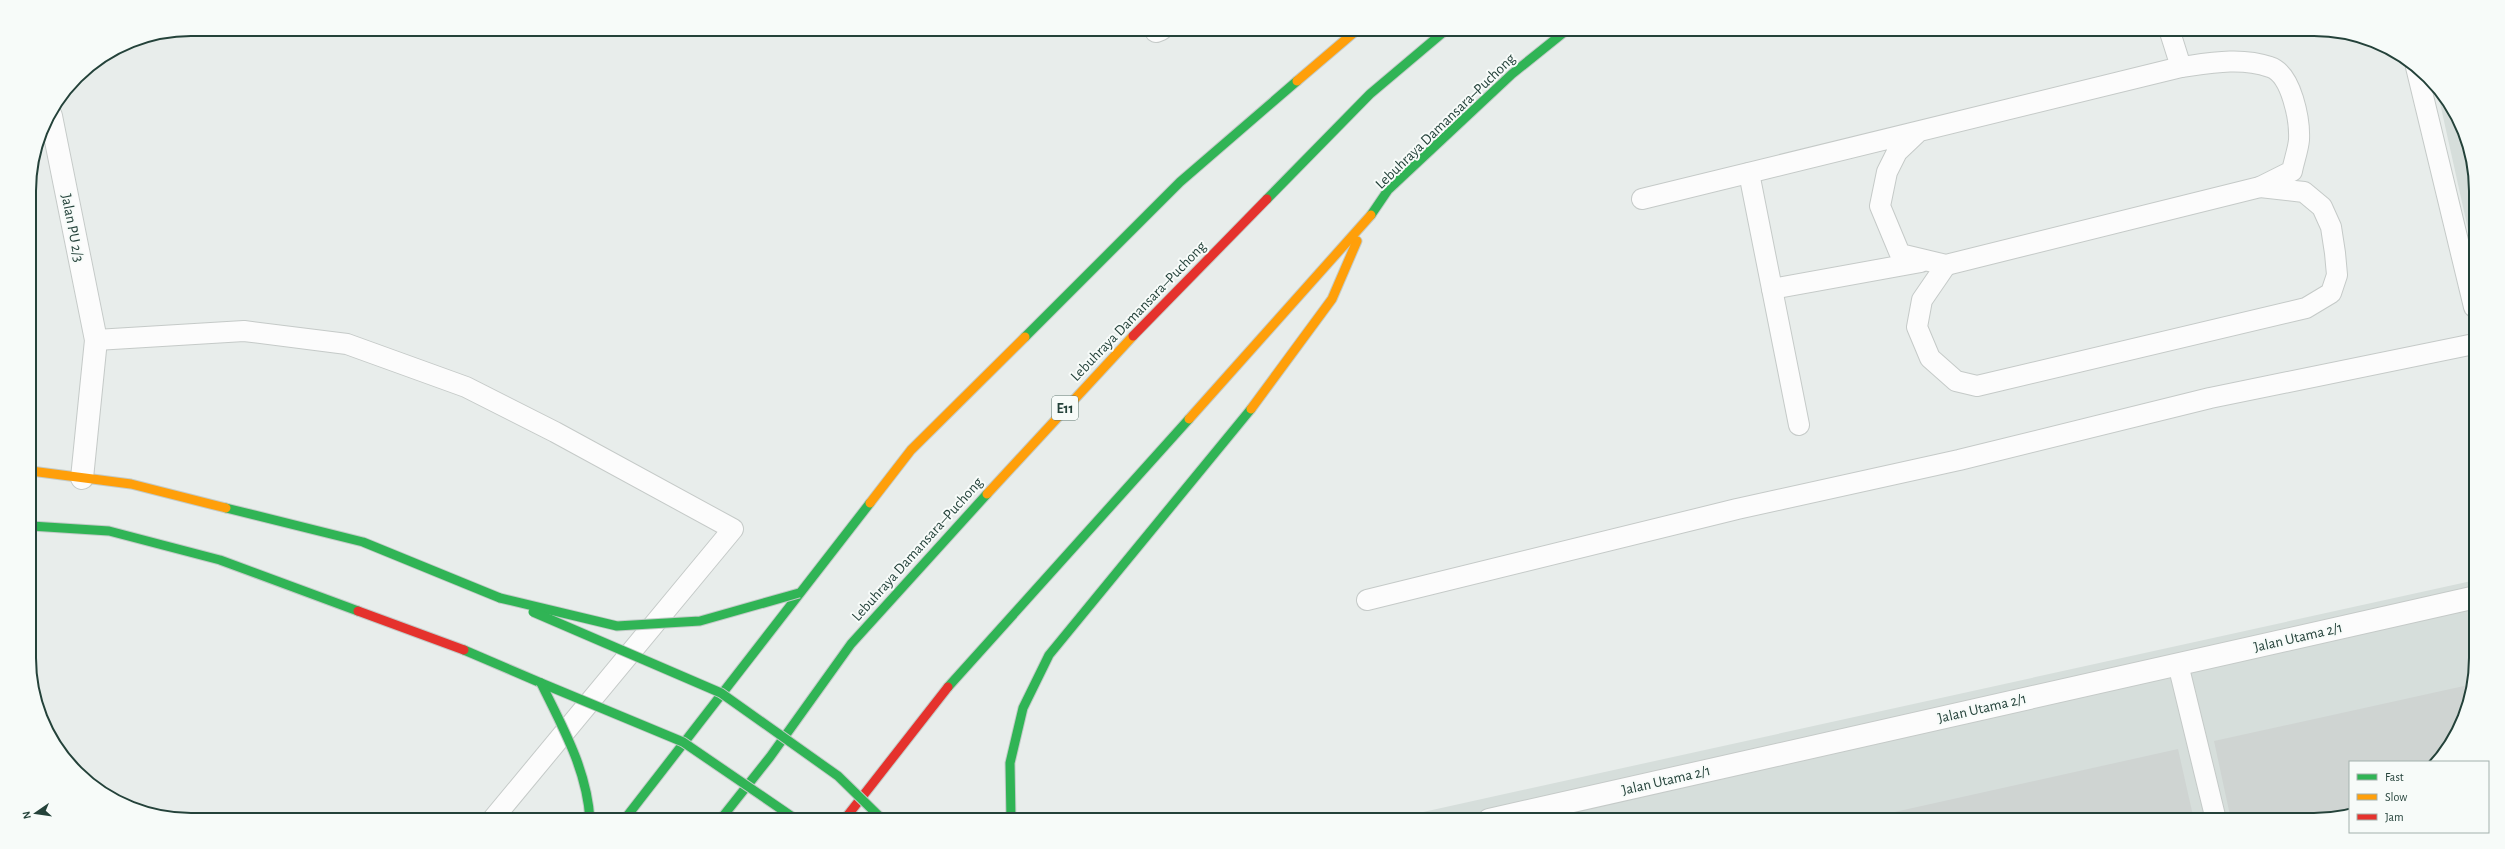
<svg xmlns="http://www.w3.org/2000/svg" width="2505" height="849" font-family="'Alegreya Sans',sans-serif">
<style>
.built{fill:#d6dedb}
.building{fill:#cfd4d2}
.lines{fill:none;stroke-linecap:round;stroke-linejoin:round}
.lane-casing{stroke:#c5cac8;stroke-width:22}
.street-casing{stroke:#c5cac8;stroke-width:24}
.fast-casing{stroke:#c3cbc8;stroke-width:11}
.slow-casing{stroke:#c3cbc8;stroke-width:11}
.jam-casing{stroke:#c3cbc8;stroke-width:11}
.lane{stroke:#fcfcfc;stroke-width:20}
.street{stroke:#fcfcfc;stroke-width:22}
.fast{stroke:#30b455;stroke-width:9}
.slow{stroke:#ff9f0a;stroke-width:9}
.jam{stroke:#e5322d;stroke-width:9}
.fast-bridge-casing{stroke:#c3cbc8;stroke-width:11;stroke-linecap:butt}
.fast-bridge{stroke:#30b455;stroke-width:9}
.labels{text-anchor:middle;stroke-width:4;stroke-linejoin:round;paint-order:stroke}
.shield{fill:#f7fbf9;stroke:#637a73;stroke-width:1}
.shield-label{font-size:14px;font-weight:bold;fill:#24423a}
.street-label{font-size:15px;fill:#24423a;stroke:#f7fbf9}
.rim{fill:none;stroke:#24423a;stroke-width:2}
</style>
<rect width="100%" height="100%" fill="#e8edeb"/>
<!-- built -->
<g class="built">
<polygon points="2436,85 2459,119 2473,160 2473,252"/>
<polygon points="2476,580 2476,658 2470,700 2449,748 2435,762 2350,762 2324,820 1387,820"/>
</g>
<!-- building -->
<g class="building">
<polygon points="2473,684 2470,700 2449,748 2435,762 2350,762 2350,814 2324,820 2231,820 2214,741"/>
<polygon points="2178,749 2194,820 1863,820 1863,819"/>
</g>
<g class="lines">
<!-- lane casing -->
<g class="lane-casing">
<g id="lane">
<polyline points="2169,29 2181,67"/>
<polyline points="2416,67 2474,307"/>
<polyline points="1749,173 1799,425"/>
<path d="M1642,199L2181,67C2210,63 2241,57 2270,67C2292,74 2300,121 2299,140C2298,150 2294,161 2292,171L2260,187L1946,265L1900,254L1880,206L1887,172L1897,152L1917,133"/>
<polyline points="1946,265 1922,300 1917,327 1930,358 1956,381 1977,386 2306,308 2331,293 2337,275 2335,253 2331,227 2322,207 2304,192 2260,187"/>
<polyline points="1772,289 1921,262"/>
<polyline points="96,340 244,331 347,344 466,387 555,432 733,529 492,820"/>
<polyline points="1367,600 1737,509 1959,460 2210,398 2474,344"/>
<polyline points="2178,664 2216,820"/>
</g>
</g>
<!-- street casing -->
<g class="street-casing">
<g id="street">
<polyline points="1155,29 1156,31 1161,29"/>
<polyline points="51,116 96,340 82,478"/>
<polyline points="1489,820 2476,597"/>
</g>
</g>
<!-- fast casing -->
<g class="fast-casing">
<g id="fast">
<polyline points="1267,199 1370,94 1447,29"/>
<polyline points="1371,215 1388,190 1512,74 1568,29"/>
<polyline points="1025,337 1180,182 1297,81"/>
<polyline points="226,508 363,542 500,598"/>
<polyline points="31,526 109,531 220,560 358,611"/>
<polyline points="464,650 541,683"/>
<polyline points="948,687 1189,419"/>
<polyline points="624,820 870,503"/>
<polyline points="720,820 770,757 851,644 987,494"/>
<polyline points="1011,820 1010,763 1023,708 1049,655 1251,409"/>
</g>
</g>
<!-- slow casing -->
<g class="slow-casing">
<g id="slow">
<polyline points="1297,81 1358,29"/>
<polyline points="1251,409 1332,299 1357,241"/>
<polyline points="1189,419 1371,215"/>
<polyline points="31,471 131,484 226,508"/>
<polyline points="987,494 1133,336"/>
<polyline points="870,503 911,450 1025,337"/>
</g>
</g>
<!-- jam casing -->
<g class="jam-casing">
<g id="jam">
<polyline points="1133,336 1267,199"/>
<polyline points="358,611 464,650"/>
<polyline points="844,820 948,687"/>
</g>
</g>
<!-- lane -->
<use href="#lane" class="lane"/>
<!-- street -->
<use href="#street" class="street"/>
<!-- fast -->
<use href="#fast" class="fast"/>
<!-- slow -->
<use href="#slow" class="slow"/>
<!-- jam -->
<use href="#jam" class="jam"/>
<!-- fast-bridge casing -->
<g class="fast-bridge-casing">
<g id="fast-bridge">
<polyline points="500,598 617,626 700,621 799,593"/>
<polyline points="533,612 721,693 838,776 883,820"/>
<polyline points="541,683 683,742 797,820"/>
<path d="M541,683C563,728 587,770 590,820"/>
</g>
</g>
<!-- fast-bridge -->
<use href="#fast-bridge" class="fast-bridge"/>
</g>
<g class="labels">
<!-- shield labels -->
<rect class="shield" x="1052" y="396" width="26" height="24" rx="3"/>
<g class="shield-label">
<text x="1065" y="413">E11</text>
</g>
<!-- street labels -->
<g class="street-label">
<text transform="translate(1445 121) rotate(-44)" y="5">Lebuhraya Damansara–Puchong</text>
<text transform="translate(73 228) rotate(79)" y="5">Jalan PU 2/3</text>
<text transform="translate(1138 311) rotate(-46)" y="5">Lebuhraya Damansara–Puchong</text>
<text transform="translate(917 549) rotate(-48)" y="5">Lebuhraya Damansara–Puchong</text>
<text transform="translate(2298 637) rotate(-13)" y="5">Jalan Utama 2/1</text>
<text transform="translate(1982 708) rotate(-13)" y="5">Jalan Utama 2/1</text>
<text transform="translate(1666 780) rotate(-13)" y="5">Jalan Utama 2/1</text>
</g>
</g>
<!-- crop -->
<path d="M0 0H2505V849H0ZM191 36H2314A155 155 0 0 1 2469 191V658A155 155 0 0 1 2314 813H191A155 155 0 0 1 36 658V191A155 155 0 0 1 191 36Z" fill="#f7fbf9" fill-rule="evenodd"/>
<path class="rim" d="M191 36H2314A155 155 0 0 1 2469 191V658A155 155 0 0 1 2314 813H191A155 155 0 0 1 36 658V191A155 155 0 0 1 191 36Z"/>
<!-- legend -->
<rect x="2349" y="761" width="140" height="72" fill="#f7fbf9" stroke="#a3b1ad"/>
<rect x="2357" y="774" width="20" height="6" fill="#30b455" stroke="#a3b1ad"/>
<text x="2385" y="781" font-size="12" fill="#24423a">Fast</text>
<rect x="2357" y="794" width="20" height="6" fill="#ff9f0a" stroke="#a3b1ad"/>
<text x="2385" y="801" font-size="12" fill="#24423a">Slow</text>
<rect x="2357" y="814" width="20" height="6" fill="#e5322d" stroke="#a3b1ad"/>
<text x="2385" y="821" font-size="12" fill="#24423a">Jam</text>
<!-- north arrow -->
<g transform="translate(36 813) rotate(257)" stroke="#f7fbf9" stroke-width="3" paint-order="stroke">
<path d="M0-3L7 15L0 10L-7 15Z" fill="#24423a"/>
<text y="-6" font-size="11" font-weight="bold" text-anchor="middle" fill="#24423a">N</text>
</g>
</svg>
